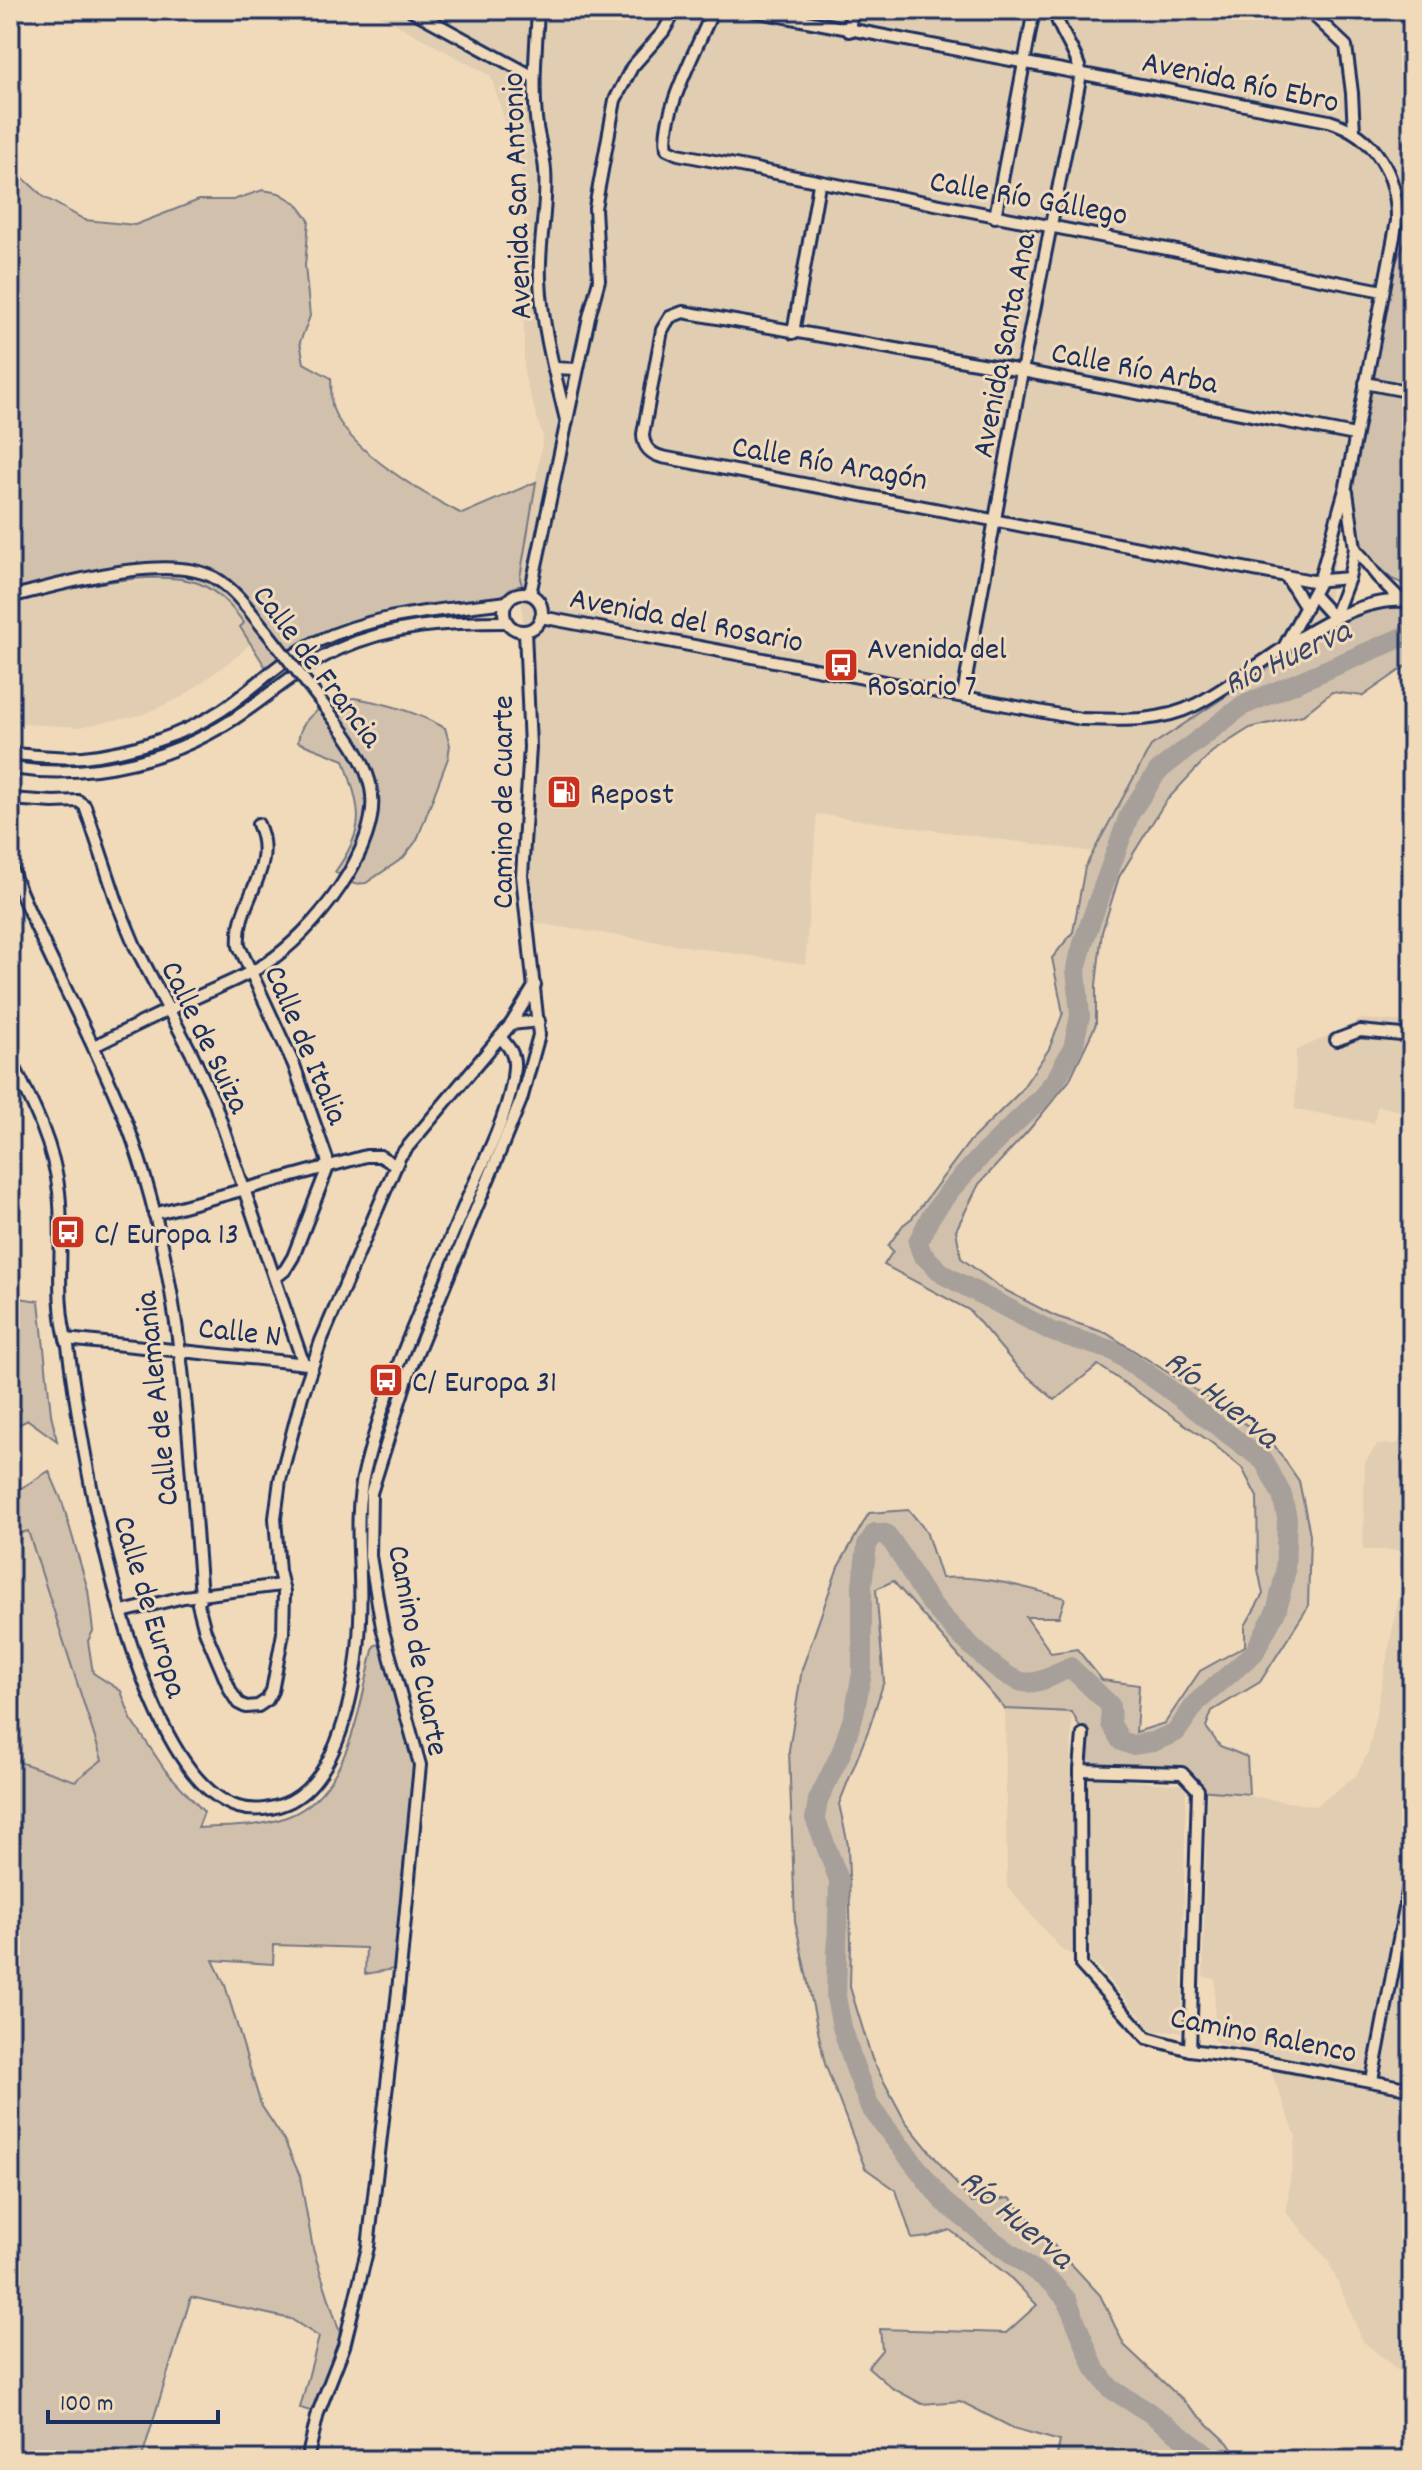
<svg xmlns="http://www.w3.org/2000/svg" width="1422" height="2470" font-family="Dekko,sans-serif">
<style>
.built{fill:#e0cdb2}
.green{fill:#d1c1ac;stroke:#767885;stroke-width:2}
.lines{fill:none;stroke-linecap:round;stroke-linejoin:round}
.river{stroke:#a7a09a;stroke-width:20}
.street-casing{stroke:#1b2f5e;stroke-width:16}
.street{stroke:#f0dab9;stroke-width:10}
.street-bridge-casing{stroke:#1b2f5e;stroke-width:16;stroke-linecap:butt}
.street-bridge{stroke:#f0dab9;stroke-width:10}
.labels{text-anchor:middle;stroke-width:6;stroke-linejoin:round;paint-order:stroke}
.street-label{font-size:32px;fill:#1b2f5e;stroke:#f0dab9}
.poi-label{font-size:32px;fill:#1b2f5e;stroke:#f0dab9;text-anchor:start}
.water-label{font-size:34px;font-style:italic;fill:#37466a;stroke:#f0dab9}
</style>
<rect width="100%" height="100%" fill="#f0dab9"/>
<filter id="ink" filterUnits="userSpaceOnUse"><feTurbulence type="fractalNoise" baseFrequency=".0125" numOctaves="2"/><feDisplacementMap in="SourceGraphic" scale="16" xChannelSelector="R" yChannelSelector="G"/><feConvolveMatrix kernelMatrix="1 2 1 2 8 2 1 2 1" color-interpolation-filters="sRGB"/></filter>
<g filter="url(#ink)">
<!-- built -->
<g class="built">
<polygon points="370,10 1412,10 1412,137 1403,140 1411,229 1383,291 1365,384 1324,630 1151,746 1093,852 817,814 805,964 527,922 522,876 528,793 525,652 520,578 543,437 524,374 524,182 491,76"/>
<polygon points="171,578 199,583 212,590 233,609 244,623 240,627 251,642 240,654 182,697 141,715 79,727 10,723 10,604 96,585"/>
<polygon points="1412,1014 1412,1113 1378,1106 1373,1123 1295,1109 1296,1051 1362,1019 1410,1022"/>
<polygon points="1412,1394 1412,2382 1363,2341 1328,2260 1286,2212 1296,2136 1271,2071 1214,2040 1215,1979 1203,1976 1207,1790 1316,1806 1356,1776 1369,1750 1408,1550 1363,1550 1365,1462 1377,1445 1398,1444"/>
<polygon points="28,1531 102,1760 75,1781 10,1759 10,1536"/>
<polygon points="1005,1709 1072,1712 1071,1776 1186,1785 1181,2032 1153,2031 1097,1966 1062,1950 1007,1887"/>
</g>
<!-- green -->
<g class="green">
<polygon points="1412,137 1412,588 1392,579 1355,548 1346,486 1383,291 1411,229 1403,140"/>
<path d="M10,166L44,197L85,220L135,225L199,200H233L263,190L279,193L296,203L309,220L305,266L310,316L300,342L304,363L331,378C332,387 330,400 333,409C348,450 425,495 462,514L536,482L520,578L524,593L511,597L507,602L350,627L270,674L240,627L244,623C231,606 218,591 198,583C154,567 55,591 10,604Z"/>
<path d="M1412,591V662L1363,696L1332,692L1303,715L1250,728L1212,752L1165,802L1119,877L1102,932L1096,985V1024L1069,1081L1028,1131L979,1184L956,1230L961,1258L999,1287L1055,1316L1106,1333L1208,1398L1272,1442L1299,1481L1310,1534L1308,1607L1260,1682L1212,1711L1206,1727L1220,1746L1247,1757L1249,1794L1198,1790L1182,1773L1080,1770L1083,1734L1072,1712L1005,1709L893,1581L876,1589L884,1681L870,1726L839,1804L848,1845L851,1943L850,1987L872,2059L905,2121L972,2203L1010,2198L1100,2295L1124,2345L1228,2443L1239,2460H1056L1060,2441L1013,2428L960,2401L922,2404L892,2388L868,2367L882,2350L880,2329L1006,2333L1037,2305L1009,2276L950,2230L928,2237L912,2239L896,2190L865,2168L825,2064L795,1921L789,1750L802,1669L838,1567L869,1513L909,1510L926,1531L941,1578C983,1575 1024,1587 1065,1598L1059,1617H1026L1051,1653L1077,1649L1102,1680L1139,1685L1136,1732L1165,1723L1200,1671L1245,1646V1626L1263,1594L1258,1569L1257,1497L1242,1468L1212,1443L1098,1365L1055,1400L1018,1368L969,1310L884,1265L893,1251L888,1246L903,1225L912,1218L970,1141L1019,1093L1049,1049L1063,1013L1052,958L1073,932L1085,867L1151,746L1324,631C1346,605 1386,612 1412,591Z"/>
<path d="M354,698C387,703 416,712 445,728L450,745L448,758L417,840L403,858L366,883L354,884L335,872C368,826 360,810 344,760L298,742C301,713 329,701 354,698Z"/>
<polygon points="14,1297 39,1301 51,1414 57,1441 28,1420 10,1429 10,1300"/>
<path d="M49,1471L62,1501L88,1590L93,1631L88,1641L93,1673L121,1691L131,1719L165,1770L204,1812L198,1828C228,1826 260,1828 289,1816C350,1792 360,1702 374,1646L387,1640L420,1765L400,1968L365,1974L366,1948L274,1945L273,1964L213,1960L225,1985L261,2105L284,2140L300,2176L313,2249L344,2346L318,2413L300,2408L319,2337L291,2319L191,2297L141,2460H10V1759L75,1781L102,1760L28,1531L10,1536V1495Z"/>
</g>
<g class="lines">
<!-- river -->
<path class="river" d="M1214,2460L1147,2411L1111,2389L1095,2369L1067,2300L1053,2284L984,2234L943,2201L870,2107L854,2065L842,2027L836,1997L839,1880L815,1818L818,1800L841,1753L854,1715L862,1673V1585L867,1545L875,1533L886,1534C904,1555 913,1580 930,1602C946,1622 999,1678 1023,1682C1039,1685 1056,1674 1070,1667L1110,1705L1111,1724L1121,1741L1132,1745L1153,1742L1176,1732L1197,1702L1254,1653L1277,1609L1285,1574L1287,1518L1282,1495L1264,1461L1162,1384L1114,1351L1053,1332L944,1275L922,1254L918,1242L931,1216L951,1189L983,1154L1041,1098L1056,1079L1073,1048L1080,1016L1076,969L1084,940L1130,813L1158,771L1242,706L1412,633"/>
<!-- street casing -->
<g class="street-casing">
<g id="street">
<polyline points="411,10 534,77"/>
<path d="M538,10C536,49 532,88 537,127C539,141 544,155 545,170C548,207 538,243 540,280C542,327 555,374 566,420"/>
<path d="M713,10C699,45 660,114 667,149L678,154L1383,291"/>
<path d="M749,10L1329,121C1375,135 1398,175 1397,221L1346,486L1319,582L1284,647"/>
<polyline points="1308,10 1346,46 1352,93 1354,132"/>
<polyline points="849,31 852,10"/>
<polyline points="995,217 1034,10"/>
<polyline points="793,333 819,184"/>
<polyline points="554,368 577,369"/>
<polyline points="1365,383 1412,392"/>
<polyline points="1347,492 1355,548 1377,576 1401,600"/>
<polyline points="1286,576 1306,608"/>
<path d="M1349,578L1312,581L662,457C651,454 643,447 643,434L662,330L670,317L683,312L1022,371L1355,435"/>
<circle cx="523" cy="612" r="19"/>
<polyline points="530,594 589,317 599,280 595,208 615,100 632,67 663,32 676,10"/>
<polyline points="1313,595 1334,618"/>
<path d="M10,597C62,584 167,552 215,578C236,590 251,613 266,631"/>
<path d="M541,617L1081,719C1120,720 1159,723 1195,705C1254,675 1344,589 1412,602"/>
<polyline points="1334,618 1349,578 1355,548"/>
<path d="M963,695L1022,371L1081,74C1077,51 1059,33 1054,10"/>
<path d="M10,754C34,755 60,759 83,757C130,752 182,736 222,710C253,689 282,659 316,642C380,612 439,611 507,602"/>
<path d="M10,768C95,780 177,760 247,710C277,689 305,664 339,649C392,625 448,622 506,622"/>
<polyline points="10,799 53,802 78,801 85,806 118,905 135,946 193,1056 215,1104 303,1362"/>
<path d="M258,824C279,871 235,900 239,946L294,1065L327,1159L328,1167L293,1257L285,1270L275,1278"/>
<path d="M10,866C44,954 93,1036 127,1124C184,1275 188,1437 201,1595L198,1604L205,1631L231,1692L238,1703L246,1707L258,1706L267,1700L272,1691L283,1633L284,1592L279,1571L275,1518L280,1480L302,1396L321,1341L400,1156L511,1024L535,985"/>
<polyline points="511,1024 539,1021"/>
<polyline points="1336,1040 1360,1031 1412,1036"/>
<path d="M94,1046C125,1031 156,1015 188,1001C213,989 241,979 265,964C312,934 383,847 371,788C364,754 339,726 319,699"/>
<path d="M10,1058C31,1100 54,1144 59,1192C65,1243 53,1297 68,1346C81,1444 132,1775 238,1807C255,1812 275,1809 291,1801C343,1773 358,1674 360,1620C363,1568 352,1519 365,1469C388,1377 429,1290 465,1204C482,1164 512,1110 514,1067C515,1054 509,1047 500,1037"/>
<polyline points="154,1214 366,1156 380,1156 395,1165"/>
<polyline points="66,1339 307,1364"/>
<polyline points="122,1612 184,1597 281,1585"/>
<polyline points="1083,1734 1080,1770 1081,1965 1147,2038 1190,2050 1249,2058 1412,2089"/>
<polyline points="1080,1770 1182,1773 1198,1790 1190,2050"/>
<polyline points="1372,2080 1412,1871"/>
<polyline points="307,2460 318,2413 344,2346 368,2247 398,1991 420,1765 382,1627 370,1556 371,1493 409,1372 521,1100 539,1035 522,876 530,747 525,631"/>
</g>
</g>
<!-- street -->
<use href="#street" class="street"/>
<!-- street-bridge casing -->
<g class="street-bridge-casing">
<polyline id="street-bridge" points="266,631 319,699"/>
</g>
<!-- street-bridge -->
<use href="#street-bridge" class="street-bridge"/>
</g>
</g>
<!-- icons -->
<defs>
<g id="bus-square" transform="scale(1.8)"><rect x="-9" y="-9" width="18" height="18" rx="4" fill="#c8321e" stroke="#f0dab9"/><path d="M-5-6H5V4H4V6H2V4H-2V6H-4V4H-5ZM-3.5-4V0h7V-4ZM-3.5 1.2v1.5H-2V1.2ZM2 1.2v1.5H3.5V1.2Z" fill="#fff"/></g>
<g id="fuel-square" transform="scale(1.8)"><rect x="-9" y="-9" width="18" height="18" rx="4" fill="#c8321e" stroke="#f0dab9"/><path d="M-5.5-6h7V0h2V4h1.3V-2.5L3-4.5l.8-.8L6-3V5H2.5V1h-1V6h-7ZM-4.2-4.7v3.2H.2V-4.7Z" fill="#fff"/></g>
</defs>
<g fill-rule="evenodd">
<use href="#bus-square" x="841" y="665"/>
<use href="#fuel-square" x="564" y="792"/>
<use href="#bus-square" x="68" y="1232"/>
<use href="#bus-square" x="386" y="1380"/>
</g>
<g class="labels">
<!-- street labels -->
<g class="street-label">
<text transform="translate(1241 80) rotate(12)" y="11">Avenida Río Ebro</text>
<text transform="translate(515 196) rotate(-92)" y="11">Avenida San Antonio</text>
<text transform="translate(1029 196) rotate(10)" y="11">Calle Río Gállego</text>
<text transform="translate(1002 345) rotate(-79)" y="11">Avenida Santa Ana</text>
<text transform="translate(1135 366) rotate(11)" y="11">Calle Río Arba</text>
<text transform="translate(830 461) rotate(10)" y="11">Calle Río Aragón</text>
<text transform="translate(687 618) rotate(11)" y="11">Avenida del Rosario</text>
<text transform="translate(319 665) rotate(53)" y="11">Calle de Francia</text>
<text transform="translate(501 802) rotate(-90)" y="11">Camino de Cuarte</text>
<text transform="translate(207 1036) rotate(64)" y="11">Calle de Suiza</text>
<text transform="translate(308 1044) rotate(67)" y="11">Calle de Italia</text>
<text transform="translate(240 1330) rotate(6)" y="11">Calle N</text>
<text transform="translate(155 1399) rotate(-96)" y="11">Calle de Alemania</text>
<text transform="translate(152 1606) rotate(73)" y="11">Calle de Europa</text>
<text transform="translate(420 1650) rotate(79)" y="11">Camino de Cuarte</text>
<text transform="translate(1264 2033) rotate(11)" y="11">Camino Ralenco</text>
</g>
<!-- poi labels -->
<g class="poi-label">
<text x="867" y="658">Avenida del<tspan x="867" dy="37">Rosario 7</tspan></text>
<text x="590" y="803">Repost</text>
<text x="94" y="1243">C/ Europa 13</text>
<text x="412" y="1391">C/ Europa 31</text>
</g>
<!-- water labels -->
<g class="water-label">
<text transform="translate(1286 655) rotate(-25)" y="12">Río Huerva</text>
<text transform="translate(1223 1397) rotate(39)" y="12">Río Huerva</text>
<text transform="translate(1018 2217) rotate(40)" y="12">Río Huerva</text>
</g>
</g>
<!-- margin -->
<rect width="1422" height="2470" fill="none" stroke="#f0dab9" stroke-width="40"/>
<rect x="20" y="20" width="1382" height="2430" fill="none" stroke="#1b2f5e" stroke-width="3" filter="url(#ink)"/>
<!-- scale -->
<path d="M48 2410v12h170v-12" fill="none" stroke="#1b2f5e" stroke-width="4"/>
<text x="60" y="2410" font-size="24" fill="#1b2f5e" stroke="#f0dab9" stroke-width="6" paint-order="stroke">100 m</text>
</svg>
